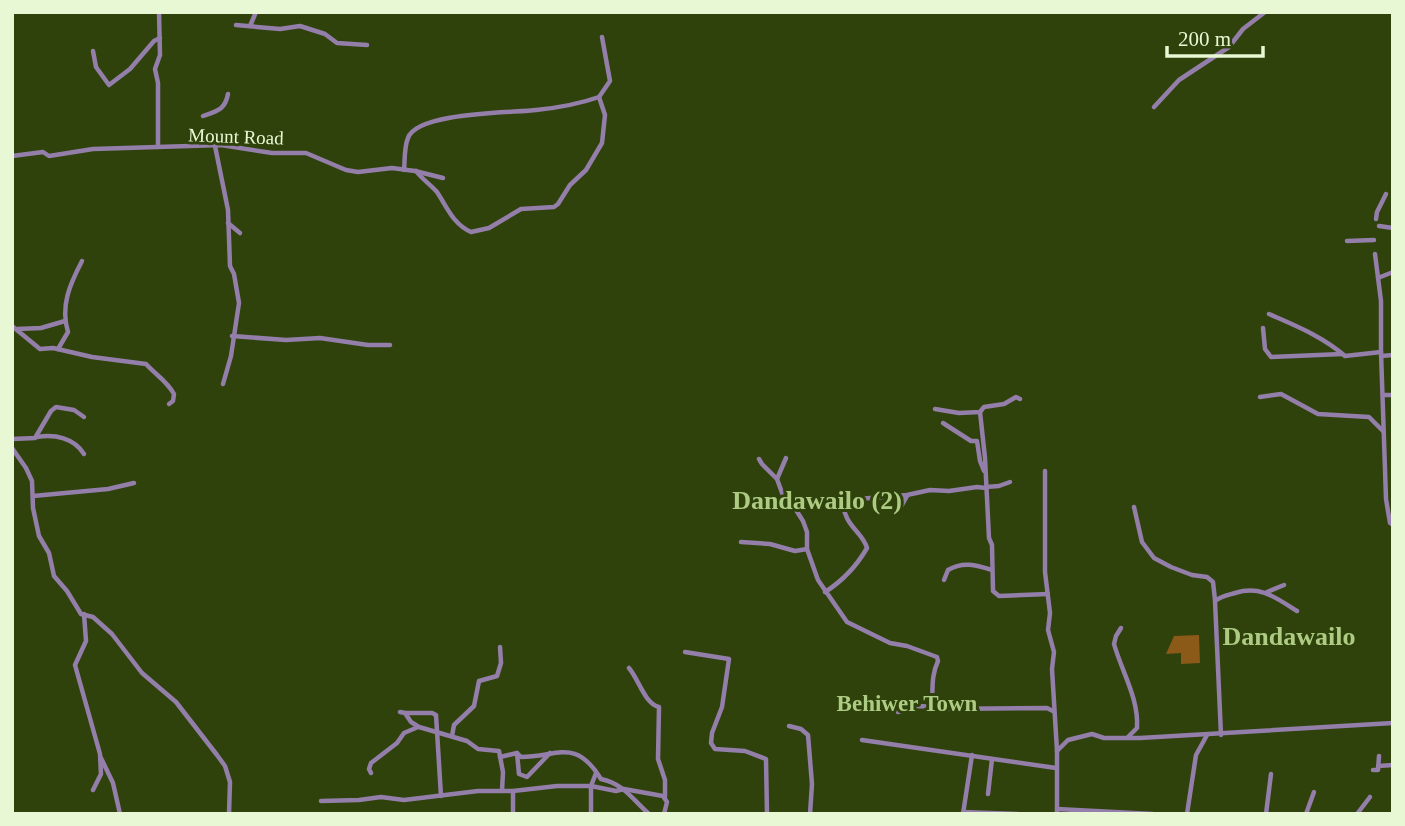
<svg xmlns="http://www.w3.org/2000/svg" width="1405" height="826" font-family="'Times New Roman',serif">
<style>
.green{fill:#8b5918}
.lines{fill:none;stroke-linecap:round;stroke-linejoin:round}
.minor{stroke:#947eaa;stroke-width:4.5}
.labels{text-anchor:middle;stroke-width:6;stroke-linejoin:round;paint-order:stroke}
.street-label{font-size:19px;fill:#e8f8d4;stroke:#2f420b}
.quarter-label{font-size:23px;font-weight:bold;fill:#adcb83;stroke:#2f420b}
.district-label{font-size:26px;font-weight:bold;fill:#adcb83;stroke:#2f420b}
</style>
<rect width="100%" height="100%" fill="#2f420b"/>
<!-- green -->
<polygon class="green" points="1199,635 1200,663 1181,664 1181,653 1166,654 1174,636"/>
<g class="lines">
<!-- minor -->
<g class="minor">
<polyline points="236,25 280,29 300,26 325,34 337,43 367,45"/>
<polyline points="250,26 256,12"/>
<polyline points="93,51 96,67 109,85 130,69 154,41 160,38"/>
<polyline points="1154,107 1179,80 1229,47 1243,29 1265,12"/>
<path d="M203,116C217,111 225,110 228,94"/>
<polyline points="215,146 228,210 230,266 234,274 239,303 231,356 223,384"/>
<polyline points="158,147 158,83 155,69 160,55 159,12"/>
<polyline points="12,156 43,152 49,156 93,149 221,145 272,153 306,153 346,170 358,172 392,168 415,171 443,178"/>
<path d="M404,170C405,160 404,147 408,138C417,112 512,113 536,110C556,108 579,104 599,97"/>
<path d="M416,171C422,179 431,185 437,192C447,207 453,224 471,232L489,228L521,209L554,207L558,204L570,185L586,170L602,143L605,115L599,97L610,81L602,37"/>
<polyline points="1376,219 1377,212 1386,194"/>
<polyline points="228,223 240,233"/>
<polyline points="1379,226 1393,228"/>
<polyline points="1347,241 1374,240"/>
<polyline points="1375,254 1381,301 1381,352 1386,499 1390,523 1393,525"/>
<polyline points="1378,278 1393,272"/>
<path d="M1269,314C1296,326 1322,336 1345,356L1381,352"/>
<path d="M12,326L40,349L53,348L92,357L146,364C156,375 167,381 174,394L173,401L169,404"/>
<polyline points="1263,328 1265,349 1271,357 1342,354"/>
<polyline points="17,329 41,328 65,321"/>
<polyline points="232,336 286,340 320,338 368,345 390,345"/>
<path d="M58,349L68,332C60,306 70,284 82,261"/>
<polyline points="1381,356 1393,355"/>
<polyline points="1383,395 1393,395"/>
<polyline points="1260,397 1281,394 1318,414 1369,417 1383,431"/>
<polyline points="935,409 959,413 980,412 984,407 1004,404 1016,397 1020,399"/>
<polyline points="980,412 985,458 989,538 992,545 993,591 999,596 1048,594"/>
<polyline points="943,423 971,441 977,441 980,461 984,471"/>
<path d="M37,437C55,434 74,438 84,454"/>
<polyline points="12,439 35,438 51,411 56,407 74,410 84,417"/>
<polyline points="12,448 26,468 32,481 33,508 39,536 49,553 54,576 67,591 81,614 93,617 112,634 142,673 176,702 217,755 225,766 230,782 229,814"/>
<polyline points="759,459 762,464 777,479 785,501 796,510 803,521 807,532 807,549"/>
<polyline points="1045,471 1045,572 1050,613 1048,630 1054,652 1052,669 1057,751 1057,814"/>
<polyline points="777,479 786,458"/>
<polyline points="986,487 999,486 1010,482"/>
<polyline points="33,496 108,489 134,483"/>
<polyline points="785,501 815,498 846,500 907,495 930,490 949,491 977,487 986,488"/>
<polyline points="1134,507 1142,542 1154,558 1171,567 1192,575 1207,577 1213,582 1215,600"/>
<polyline points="898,512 907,496"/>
<path d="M741,542L770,544L795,551L807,549L818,580L847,622L890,643L907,646L937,657L938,661C931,676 933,688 932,704L938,709L1047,708L1053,711"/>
<path d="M944,580L948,570C963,561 976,565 992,570"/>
<path d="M825,592C844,580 856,567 867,548C864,536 852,529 847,518C844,512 843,506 841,500"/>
<polyline points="1267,592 1284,585"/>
<polyline points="84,614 86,641 75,665 100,754 101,774 93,790"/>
<path d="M1121,628L1116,636L1114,644C1122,672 1139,699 1137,728L1128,737"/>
<polyline points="685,652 729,659 722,707 712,733 711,743 715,749 745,751 766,759 767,814"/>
<path d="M629,668C639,680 645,704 659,707L658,759L665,780V797"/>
<polyline points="400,712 405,713 411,722 419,727 467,741 478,749 499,751 503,772 502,791"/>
<polyline points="898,712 918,706 934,707"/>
<polyline points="405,713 432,713 436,715 441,796"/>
<polyline points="789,726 801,729 808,735 812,784 810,814"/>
<path d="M1221,735L1215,601C1221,596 1228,595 1235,593C1261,585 1276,598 1297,611"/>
<polyline points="452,736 454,725 474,706 479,681 497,676 501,663 500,647"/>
<polyline points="862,740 1056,768"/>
<polyline points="1057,751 1068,740 1092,734 1104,738 1140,738 1393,723"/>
<polyline points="517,753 519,774 527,777 550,753"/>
<path d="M500,757L517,753L521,757C558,757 575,737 601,779C624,784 632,799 649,814"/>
<polyline points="101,758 113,783 120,814"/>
<polyline points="1378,766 1393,765"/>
<polyline points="1373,770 1378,770 1379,756"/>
<polyline points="371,773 369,769 371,763 397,743 404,733 418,727"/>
<polyline points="988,794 992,759"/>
<polyline points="321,801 359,800 381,797 404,800 478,791 513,791 557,786 591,786 616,791 624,789 663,796 667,802 664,814"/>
<polyline points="1057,809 1153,814"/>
<polyline points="963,812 1018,814"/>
<polyline points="513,814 513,791"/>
<polyline points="591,814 591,786 596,773"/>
<polyline points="963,814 972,755"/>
<polyline points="1187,814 1196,755 1207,735"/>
<polyline points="1266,814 1271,774"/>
<polyline points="1306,814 1314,792"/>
<polyline points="1357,814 1370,797"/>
</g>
</g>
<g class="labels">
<!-- street labels -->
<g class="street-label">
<text transform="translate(236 136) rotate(2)" y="7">Mount Road</text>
</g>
<!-- quarter labels -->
<g class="quarter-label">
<text x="907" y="711">Behiwer Town</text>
</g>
<!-- district labels -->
<g class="district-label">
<text x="817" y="509">Dandawailo (2)</text>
<text x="1289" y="645">Dandawailo</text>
</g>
</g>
<!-- border -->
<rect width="1405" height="826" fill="none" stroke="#e8f8d4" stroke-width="28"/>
<!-- scale -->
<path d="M1167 46v10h96v-10" fill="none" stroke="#e8f8d4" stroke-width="3.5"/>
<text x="1178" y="46" font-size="21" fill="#e8f8d4" stroke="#2f420b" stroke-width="5" paint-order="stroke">200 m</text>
</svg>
